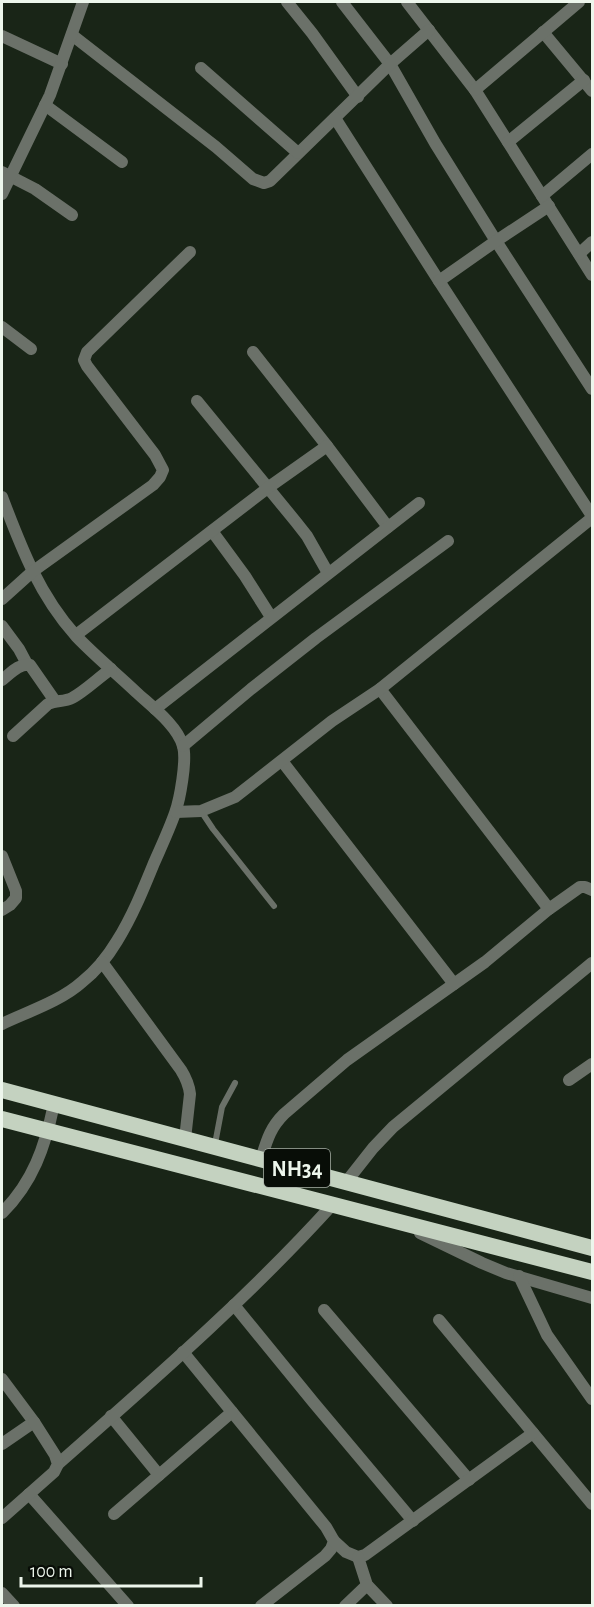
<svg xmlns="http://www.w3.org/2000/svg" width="594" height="1607" font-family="'Alegreya Sans',sans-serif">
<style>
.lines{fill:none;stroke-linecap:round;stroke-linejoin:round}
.service{stroke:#6b7169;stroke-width:6}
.minor{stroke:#6b7169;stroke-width:12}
.trunk{stroke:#c4d2c0;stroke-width:16}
.labels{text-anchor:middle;stroke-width:5;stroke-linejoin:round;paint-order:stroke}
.shield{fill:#080d07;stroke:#a8b0a7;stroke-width:1.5}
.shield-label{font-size:22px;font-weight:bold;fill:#edf6ec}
</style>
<rect width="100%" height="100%" fill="#192517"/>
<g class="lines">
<!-- service -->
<g class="service">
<polyline points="201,811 213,829 274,906"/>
<polyline points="215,1144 222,1107 235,1083"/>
</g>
<!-- minor -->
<g class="minor">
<polyline points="287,2 312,33 358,97"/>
<polyline points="342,2 390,64 435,143 496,241 592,389"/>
<polyline points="407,2 475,90 592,275"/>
<polyline points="543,32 592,91"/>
<polyline points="72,35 216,147 253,179 264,183 270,181 390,64 429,30"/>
<polyline points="2,36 62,64"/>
<polyline points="201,68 298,153"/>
<polyline points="475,90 579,2"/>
<polyline points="45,105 122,162"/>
<polyline points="335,118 439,281 592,516"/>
<polyline points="508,142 584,80"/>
<polyline points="2,172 35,189 72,215"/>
<polyline points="2,194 50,95 83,2"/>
<polyline points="542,196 592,154"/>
<polyline points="579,254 592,242"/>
<polyline points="439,281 496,241 549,206"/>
<polyline points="2,327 31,349"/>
<polyline points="253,352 327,446 388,527"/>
<polyline points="197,401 296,522 307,536 328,573"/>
<path d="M2,497C21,547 39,595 76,636C95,656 116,673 136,692C151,706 177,725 183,746C187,760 180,799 175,813C169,830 161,847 154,863C143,890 132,917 117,941C108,956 96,971 82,982C61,1001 27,1012 2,1024"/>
<polyline points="212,531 245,576 271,617"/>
<polyline points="2,599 32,572 153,485 160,477 163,470 155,455 87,366 84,360 87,352 190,252"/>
<polyline points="2,626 19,649 27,664"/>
<polyline points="76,635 269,487 327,446"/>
<path d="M2,680C10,674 19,663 30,665L55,701"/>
<polyline points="380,689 549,909"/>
<polyline points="155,709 419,503"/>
<path d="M13,736L48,704C56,700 64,702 72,698C85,691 98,678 111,669"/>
<polyline points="183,746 251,689 316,638 448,541"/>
<polyline points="282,761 454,984"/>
<polyline points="176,812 201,811 235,797 332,721 380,689 592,518"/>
<polyline points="2,856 16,891 16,898 10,905 2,910"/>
<path d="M102,962L181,1070C186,1078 189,1085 190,1094L185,1139"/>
<polyline points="569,1080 592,1064"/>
<path d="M261,1159C267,1140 270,1128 284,1114L347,1060L485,962L549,909L580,887H585L592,890"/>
<polyline points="347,1181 373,1148 393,1127 592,963"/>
<path d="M2,1213C33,1182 45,1147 54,1104"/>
<polyline points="420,1233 482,1263 506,1273 592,1298"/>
<polyline points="519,1276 547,1335 592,1399"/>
<polyline points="234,1305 314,1403 413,1521"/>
<polyline points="324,1310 469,1480"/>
<polyline points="439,1320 592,1504"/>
<polyline points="183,1352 326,1527 334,1541 331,1549 325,1556 261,1606"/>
<polyline points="2,1379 34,1422 2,1444"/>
<polyline points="111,1416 159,1475"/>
<path d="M58,1464C152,1381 248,1298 333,1204"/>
<polyline points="29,1494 128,1606"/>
<polyline points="114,1514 232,1412"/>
<polyline points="2,1518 54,1472 58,1464 55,1455 34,1422"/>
<polyline points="334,1541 346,1552 358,1557 365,1555 533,1433"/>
<polyline points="358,1557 367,1585 387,1606"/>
<polyline points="2,1593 14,1606"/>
<polyline points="345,1606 367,1585"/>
</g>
<!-- trunk -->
<g class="trunk">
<polyline points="2,1090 592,1248"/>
<polyline points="2,1119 592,1272"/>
</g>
</g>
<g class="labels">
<!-- shield labels -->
<rect class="shield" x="264" y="1149" width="66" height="38" rx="4.5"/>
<g class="shield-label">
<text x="297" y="1176">NH34</text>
</g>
</g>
<!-- border -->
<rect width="594" height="1607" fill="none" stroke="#edf6ec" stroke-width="6"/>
<!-- scale -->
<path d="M21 1577v9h180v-9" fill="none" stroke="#edf6ec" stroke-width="3"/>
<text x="30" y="1577" font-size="18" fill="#edf6ec" stroke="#080d07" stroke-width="4.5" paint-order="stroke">100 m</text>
</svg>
